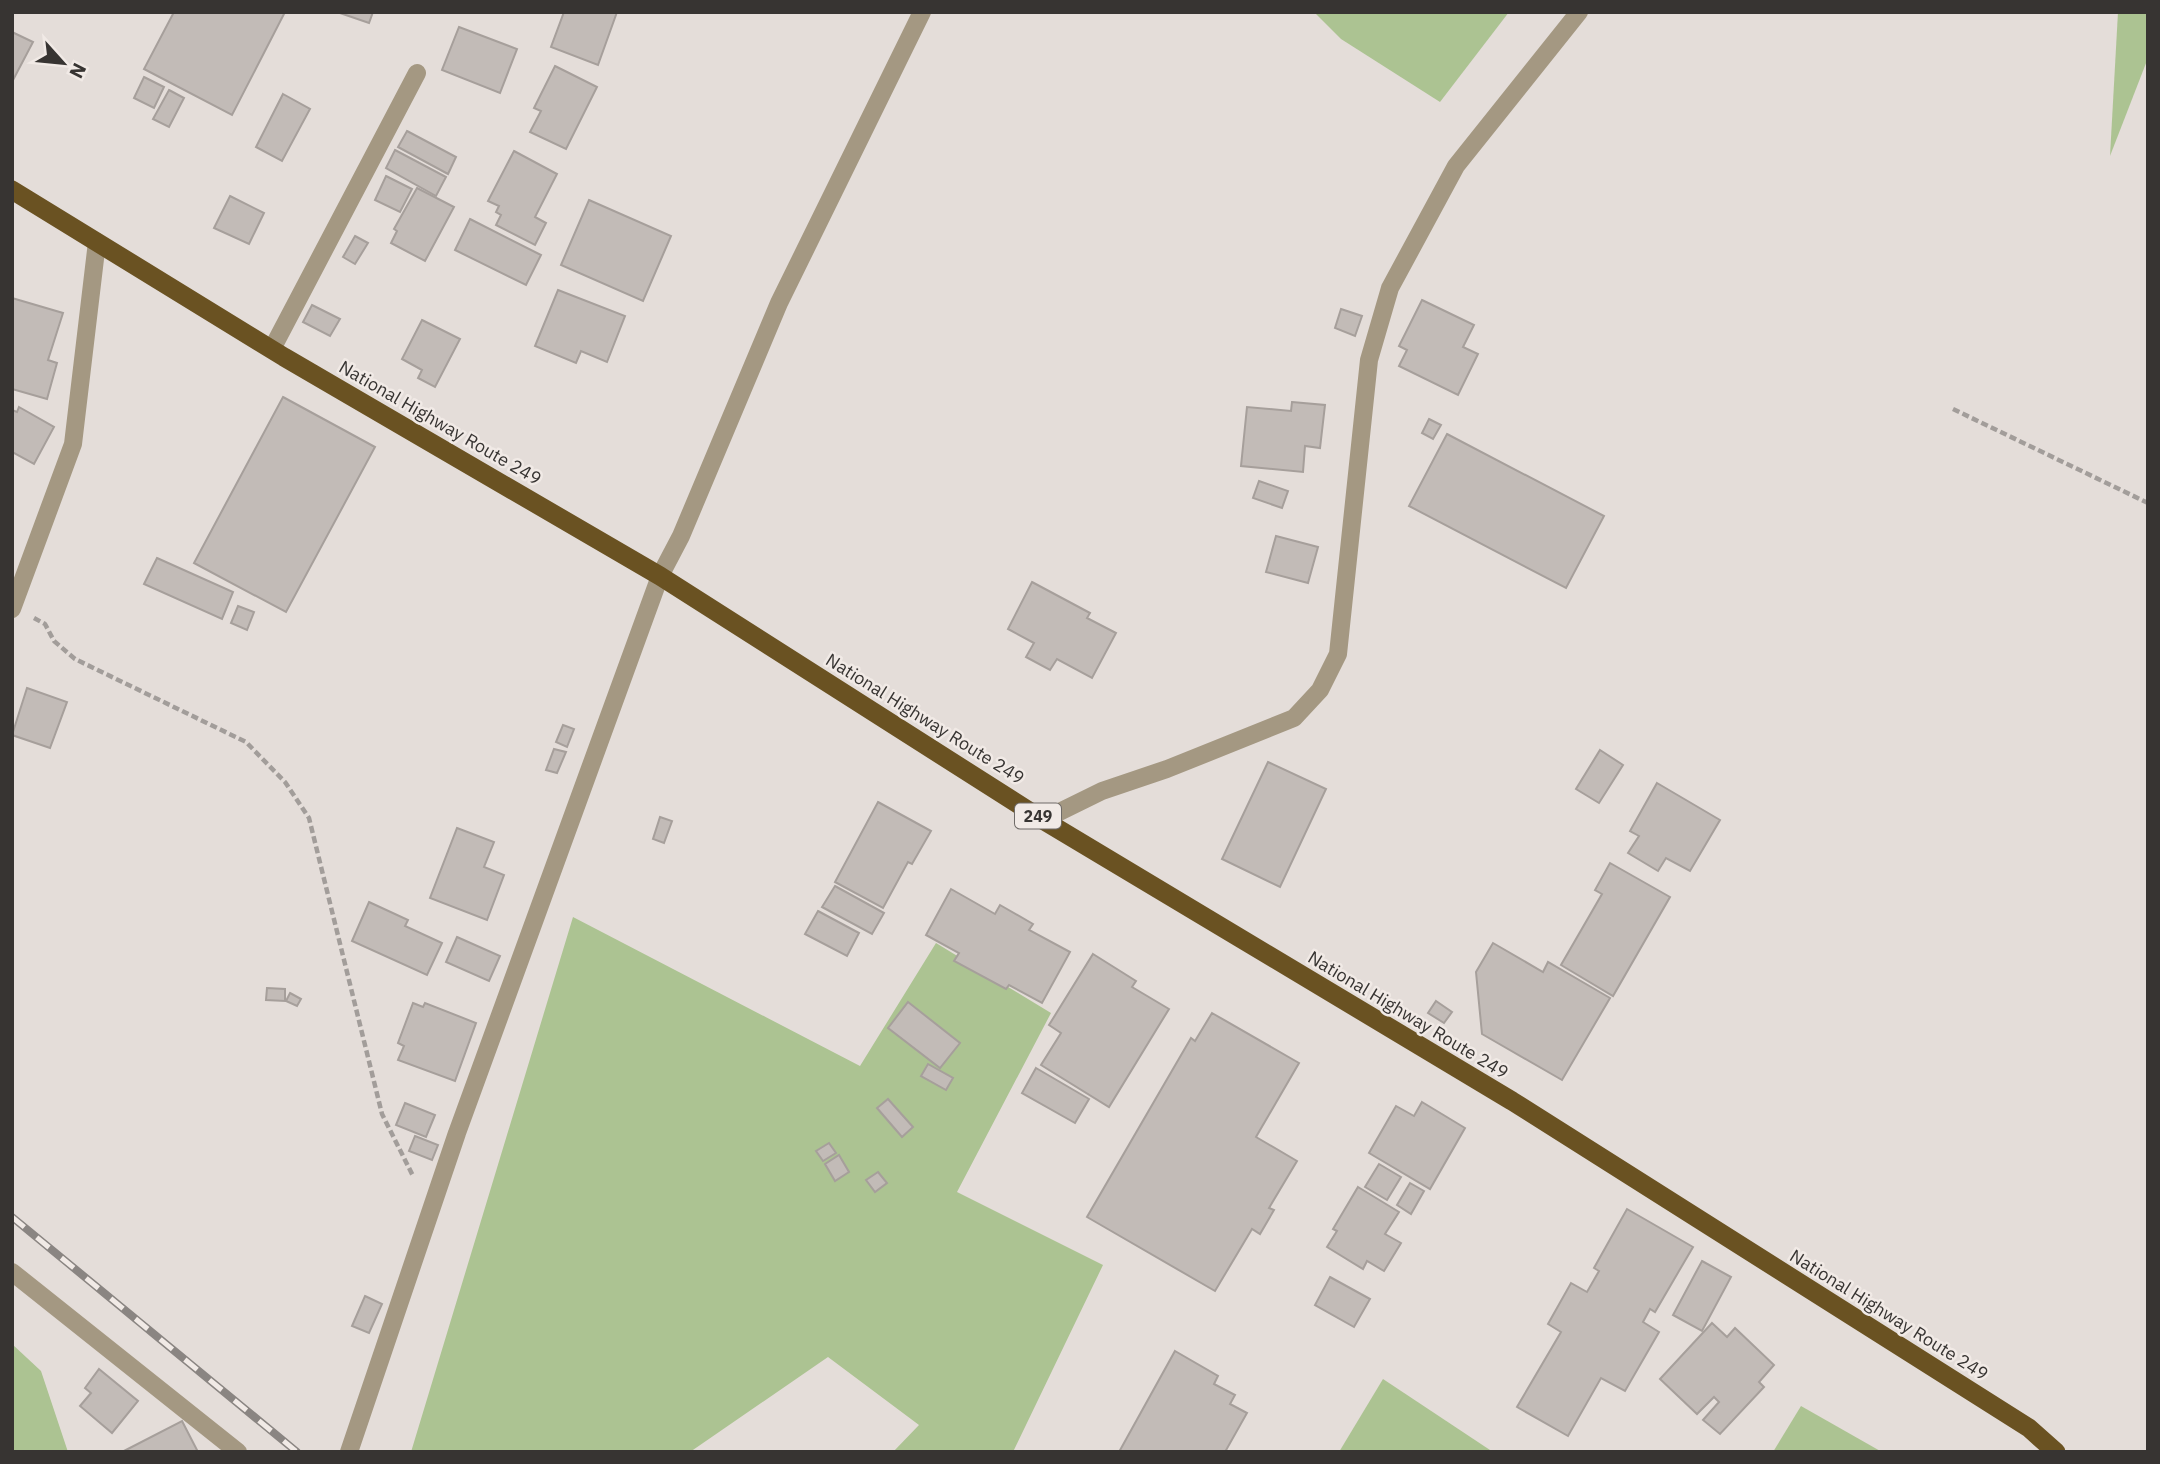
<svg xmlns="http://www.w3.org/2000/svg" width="2160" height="1464" font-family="'IBM Plex Sans',sans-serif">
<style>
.green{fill:#acc392}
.building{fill:#c2bbb7;stroke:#a69f9b;stroke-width:2}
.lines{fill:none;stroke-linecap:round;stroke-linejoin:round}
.path{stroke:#a29d9a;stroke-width:4.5;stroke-dasharray:7 3.5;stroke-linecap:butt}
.minor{stroke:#a49882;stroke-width:18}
.tertiary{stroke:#a49882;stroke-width:18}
.trunk{stroke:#6a5222;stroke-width:19}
.rail-casing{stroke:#8a8582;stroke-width:8}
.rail{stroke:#f1eae6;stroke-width:5;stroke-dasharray:16;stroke-linecap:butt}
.labels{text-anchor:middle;stroke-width:5;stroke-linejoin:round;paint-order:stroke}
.shield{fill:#f1eae6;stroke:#6f6b68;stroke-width:2}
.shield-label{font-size:16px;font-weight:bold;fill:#373432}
.street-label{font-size:18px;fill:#373432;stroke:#f1eae6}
</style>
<rect width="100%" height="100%" fill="#e4ddd9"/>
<!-- green -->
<g class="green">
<polygon points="1314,12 1509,12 1440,102 1341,39"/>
<polygon points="2118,12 2148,12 2148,58 2110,156"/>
<polygon points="573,917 860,1066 936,943 1051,1013 957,1192 1103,1265 1013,1452 893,1452 919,1425 828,1357 690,1452 411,1452"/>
<polygon points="12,1344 41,1371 68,1452 12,1452"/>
<polygon points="1383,1379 1493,1452 1339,1452"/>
<polygon points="1801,1406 1882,1452 1773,1452"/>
</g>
<!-- building -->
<g class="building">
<polygon points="174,12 285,12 232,115 144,69"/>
<polygon points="337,12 373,12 369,23"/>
<polygon points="564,12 617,12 598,65 551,47"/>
<polygon points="459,27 517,49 500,93 442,70"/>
<polygon points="12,32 33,42 12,82"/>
<polygon points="555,66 597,87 566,149 530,132 541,111 534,108"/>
<polygon points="144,77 164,87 154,108 134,98"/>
<polygon points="169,90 184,98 169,127 153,119"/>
<polygon points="283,94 310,109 282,161 256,147"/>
<polygon points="407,131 456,157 448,174 398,147"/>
<polygon points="395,150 446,177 436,196 386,168"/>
<polygon points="514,151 557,174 535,217 546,223 535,245 496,225 501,215 496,212 499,206 488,201"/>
<polygon points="386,176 412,189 400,212 375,200"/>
<polygon points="417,188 454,207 425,261 391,243 397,231 394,229"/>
<polygon points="230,196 264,213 249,244 214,228"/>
<polygon points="589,200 671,236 643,301 561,265"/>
<polygon points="470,219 541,255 526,285 455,250"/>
<polygon points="355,236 368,243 355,264 343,257"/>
<polygon points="558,290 625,316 607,362 581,351 576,363 535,346"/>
<polygon points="12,298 63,313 48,360 57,363 47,399 12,389"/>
<polygon points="1422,300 1474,325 1463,347 1478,354 1458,395 1399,366 1407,350 1399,346"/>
<polygon points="312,305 340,319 330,336 303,322"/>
<polygon points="1341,309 1362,316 1355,336 1335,328"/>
<polygon points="422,320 460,339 435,387 418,378 422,370 402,359"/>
<polygon points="283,397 375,447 286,612 194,563"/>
<polygon points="1292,402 1325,405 1320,448 1305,446 1303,472 1241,466 1247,407 1291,411"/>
<polygon points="19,407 54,427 34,464 12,452 12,410 17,412"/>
<polygon points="1429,419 1441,425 1433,439 1422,433"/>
<polygon points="1447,434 1604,516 1566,588 1409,506"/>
<polygon points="1259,481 1288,491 1282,508 1253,498"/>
<polygon points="1276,536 1318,547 1308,583 1266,572"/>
<polygon points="157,558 233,592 222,619 144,584"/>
<polygon points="1032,582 1090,613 1087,618 1116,633 1092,678 1057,659 1050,670 1026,657 1034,643 1008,629"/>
<polygon points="238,606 254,612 247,630 231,623"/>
<polygon points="27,688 67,702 50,748 12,735"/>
<polygon points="563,725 574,729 567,747 556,742"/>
<polygon points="554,749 566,752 557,773 546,770"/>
<polygon points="1600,750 1623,765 1599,803 1576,789"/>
<polygon points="1268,762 1326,789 1280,887 1222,859"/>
<polygon points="1657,783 1720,820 1690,871 1666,858 1658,871 1628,853 1639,836 1630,831"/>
<polygon points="878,802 931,831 912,864 908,862 883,908 835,882"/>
<polygon points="660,817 672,821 664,843 653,839"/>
<polygon points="457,828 494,842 484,867 504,875 487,920 430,898"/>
<polygon points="1610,863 1670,897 1613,996 1561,965 1602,894 1595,890"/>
<polygon points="835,886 884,913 872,934 822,907"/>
<polygon points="951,889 995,914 1000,905 1033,924 1029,930 1070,952 1042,1003 1009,985 1006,989 954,961 959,953 926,935"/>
<polygon points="369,902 408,920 405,926 442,943 427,975 352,941"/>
<polygon points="818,911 859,933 847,956 805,934"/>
<polygon points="457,937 500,956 489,981 446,962"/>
<polygon points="1493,943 1543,972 1548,962 1610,998 1562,1080 1482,1034 1476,972"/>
<polygon points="1093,954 1136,981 1132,987 1169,1009 1109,1107 1041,1065 1061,1033 1049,1025"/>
<polygon points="267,988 285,989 285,1001 266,1000"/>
<polygon points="290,993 301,999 297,1006 286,1001"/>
<polygon points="1436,1001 1452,1012 1444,1023 1428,1013"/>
<polygon points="908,1002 960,1043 940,1068 888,1028"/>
<polygon points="413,1003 423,1007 425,1003 476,1023 455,1081 398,1060 404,1046 398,1043"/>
<polygon points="1212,1013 1299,1063 1256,1137 1297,1161 1269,1208 1274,1210 1260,1234 1252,1229 1215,1291 1087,1217 1191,1038 1195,1041"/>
<polygon points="928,1064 953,1078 946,1090 921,1076"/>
<polygon points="1036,1068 1089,1099 1075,1123 1022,1093"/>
<polygon points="888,1099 913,1127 902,1137 877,1108"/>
<polygon points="1422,1102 1465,1128 1430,1189 1369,1153 1396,1106 1414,1116"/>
<polygon points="405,1103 435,1115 426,1137 396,1125"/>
<polygon points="415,1136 438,1145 432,1160 409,1151"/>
<polygon points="829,1143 836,1153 823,1161 816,1151"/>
<polygon points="839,1155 849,1172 835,1181 825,1164"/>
<polygon points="1379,1164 1401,1177 1387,1200 1365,1187"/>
<polygon points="878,1172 887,1183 875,1192 866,1180"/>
<polygon points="1410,1183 1424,1191 1411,1214 1397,1205"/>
<polygon points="1358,1187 1399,1212 1385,1234 1401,1243 1384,1271 1367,1261 1363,1269 1327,1247 1337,1231 1333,1229"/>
<polygon points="1627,1209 1693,1247 1655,1312 1650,1309 1643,1322 1659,1332 1625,1391 1601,1378 1568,1436 1517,1407 1561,1332 1548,1324 1571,1283 1587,1292 1599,1271 1594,1268"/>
<polygon points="1702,1261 1731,1277 1702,1331 1673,1315"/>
<polygon points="1330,1277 1370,1299 1354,1327 1315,1305"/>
<polygon points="365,1296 382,1304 369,1333 352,1326"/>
<polygon points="1712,1323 1727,1337 1735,1328 1774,1365 1759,1382 1764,1387 1720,1434 1703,1420 1719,1402 1714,1397 1697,1414 1660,1379"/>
<polygon points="1175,1351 1218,1376 1214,1384 1235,1395 1230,1404 1247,1413 1225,1452 1119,1452"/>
<polygon points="99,1369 138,1401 112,1433 80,1406 91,1393 85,1388"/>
<polygon points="182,1421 198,1452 122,1452"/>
</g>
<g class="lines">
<!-- path -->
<g class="path">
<polyline points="1953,409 2148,503"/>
<polyline points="34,618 45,624 54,641 75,659 246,742 285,782 309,818 382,1114 413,1176"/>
</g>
<!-- minor -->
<g class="minor">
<polyline points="272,349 417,73"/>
<polyline points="12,609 73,444 97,242"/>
<polyline points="1043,820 1102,791 1167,769 1294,718 1320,690 1338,654 1369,360 1390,288 1456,166 1579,12"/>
<polyline points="12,1272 238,1452"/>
</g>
<!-- tertiary -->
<polyline class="tertiary" points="349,1452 457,1133 660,576 681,536 779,303 922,12"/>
<!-- trunk -->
<polyline class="trunk" points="12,190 284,357 660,576 1043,820 1512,1101 2029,1428 2056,1452"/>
<!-- rail casing -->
<g class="rail-casing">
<polyline id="rail" points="12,1217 297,1452"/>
</g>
<!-- rail -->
<use href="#rail" class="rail"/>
</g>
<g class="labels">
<!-- shield labels -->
<rect class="shield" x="1015" y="803.5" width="46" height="25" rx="5"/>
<g class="shield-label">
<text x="1038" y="822">249</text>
</g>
<!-- street labels -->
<g class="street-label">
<text transform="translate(440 423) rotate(30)" y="6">National Highway Route 249</text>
<text transform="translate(925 719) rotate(32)" y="6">National Highway Route 249</text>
<text transform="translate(1408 1015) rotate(31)" y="6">National Highway Route 249</text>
<text transform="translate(1889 1315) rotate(32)" y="6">National Highway Route 249</text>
</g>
</g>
<!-- border -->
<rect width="2160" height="1464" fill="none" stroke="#373432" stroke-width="28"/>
<!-- north arrow -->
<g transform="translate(63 63) rotate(117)" stroke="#f1eae6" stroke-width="5" paint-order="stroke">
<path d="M0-5L12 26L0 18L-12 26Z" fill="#373432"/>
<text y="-10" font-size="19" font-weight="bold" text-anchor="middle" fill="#373432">N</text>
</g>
</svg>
